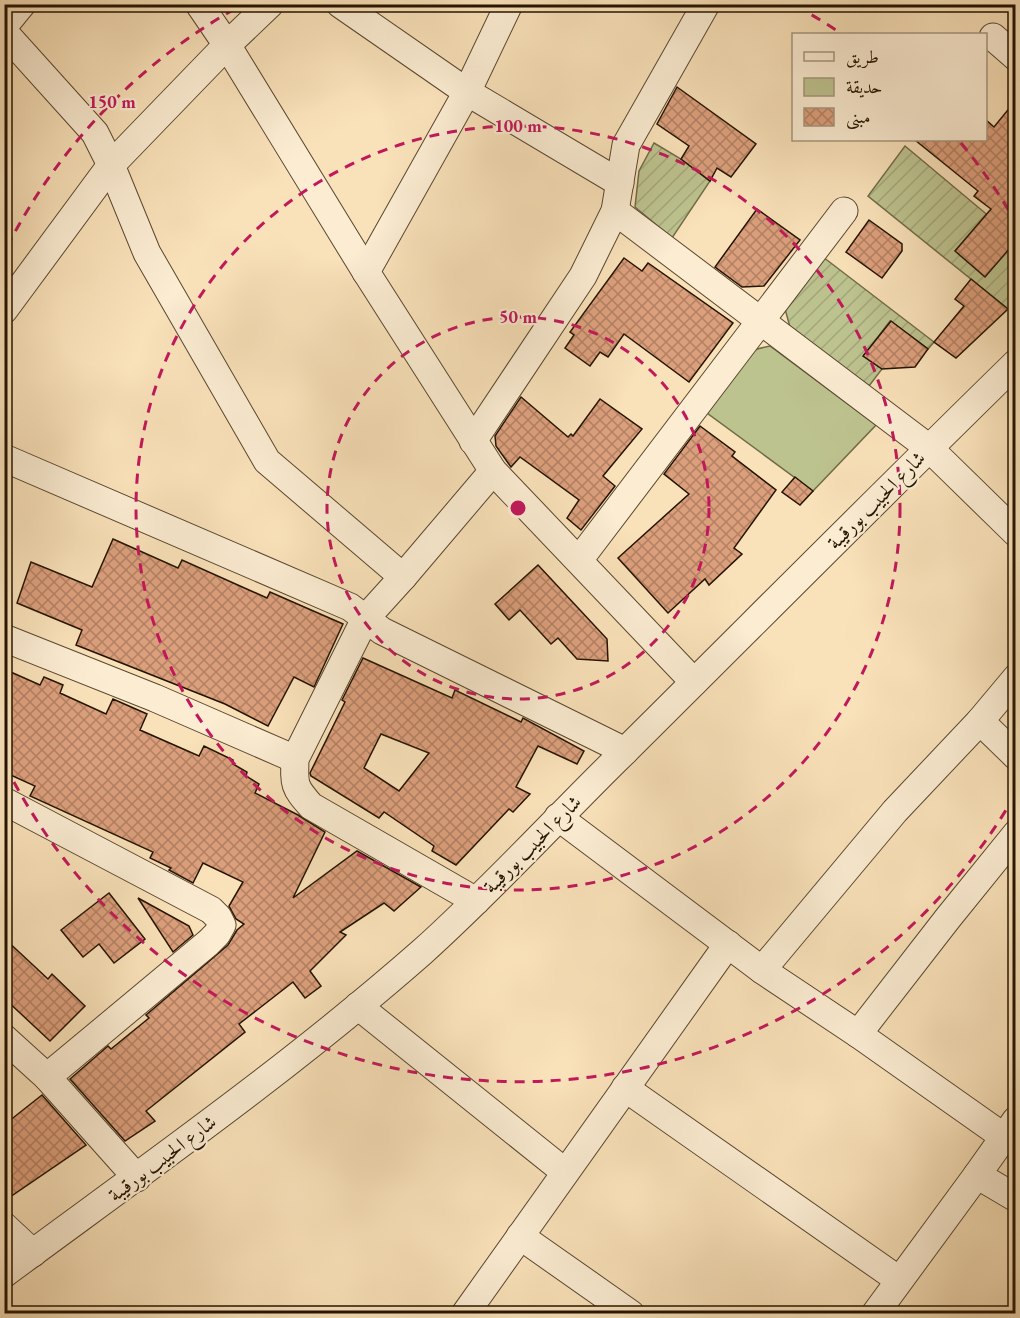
<svg xmlns="http://www.w3.org/2000/svg" width="1020" height="1318" font-family="'EB Garamond',Amiri,serif">
<style>
.green{fill:#bdc38f;stroke:#706c48;stroke-width:1.5}
.garden{fill:url(#garden-furrows);stroke:#706c48;stroke-width:1.5}
.building{fill:url(#building-cross-hatch);stroke:#241401;stroke-width:1.5;fill-rule:evenodd}
.lines{fill:none;stroke-linecap:round;stroke-linejoin:round}
.minor-casing{stroke:#59472f;stroke-width:29}
.minor{stroke:#fbecd2;stroke-width:27}
.ring{fill:none;stroke:#c2185b;stroke-width:3;stroke-dasharray:10 8}
.labels{text-anchor:middle;stroke-width:4.5;stroke-linejoin:round;paint-order:stroke}
.street-label{font-size:20px;fill:#241401;stroke:#fbecd2}
.centre{fill:#c2185b;stroke:#fbecd2;stroke-width:3}
.ring-label{font-size:18px;text-anchor:middle;font-weight:bold;fill:#c2185b;stroke:#fbecd2;stroke-width:4.5;stroke-linejoin:round;paint-order:stroke}
</style>
<defs>
<pattern id="garden-furrows" width="10" height="10" patternUnits="userSpaceOnUse" patternTransform="scale(1.5)"><rect width="10" height="10" fill="#bdc38f"/><path d="M-1 1l2-2M0 10L10 0M9 11l2-2" fill="none" stroke="#a2a77a"/></pattern>
<pattern id="building-cross-hatch" width="8" height="8" patternUnits="userSpaceOnUse" patternTransform="scale(1.5)"><rect width="8" height="8" fill="#dc9f7c"/><path d="M0 0l8 8M0 8l8-8" fill="none" stroke="#b28063"/></pattern>
</defs>
<rect width="100%" height="100%" fill="#f9e1b9"/>
<filter id="stains"><feTurbulence type="fractalNoise" baseFrequency=".00333" numOctaves="4"/><feColorMatrix values="0 0 0 0 .2 0 0 0 0 .09 0 0 0 0 .02 0 0 0 .5 -.17"/></filter>
<radialGradient id="worn" r=".72"><stop offset=".6" stop-color="#630" stop-opacity="0"/><stop offset="1" stop-color="#630" stop-opacity=".3"/></radialGradient>
<!-- green -->
<polygon class="green" points="770,346 876,425 813,491 707,413 752,353 757,349"/>
<!-- garden -->
<g class="garden">
<polygon points="654,143 681,159 710,181 672,238 635,207 639,171"/>
<polygon points="905,146 1015,238 1015,301 1008,309 868,196"/>
<polygon points="823,257 934,342 928,349 890,321 864,355 882,369 869,386 790,327 785,309"/>
</g>
<!-- building -->
<g class="building">
<polygon points="677,87 756,144 731,177 717,168 710,181 681,159 689,146 657,124"/>
<polygon points="1016,100 1016,241 985,277 955,251 991,209 974,196 978,191 915,140 986,140 986,120 994,127"/>
<polygon points="757,209 800,240 764,286 742,287 715,267"/>
<polygon points="869,220 902,244 902,251 882,278 846,252"/>
<polygon points="624,258 642,271 648,263 733,323 689,382 624,334 608,357 600,352 590,366 565,348 574,335 570,332"/>
<polygon points="971,279 1008,309 956,358 934,342 964,306 955,299"/>
<polygon points="891,321 928,349 915,367 882,369 863,356"/>
<polygon points="521,397 568,437 571,434 573,436 600,399 642,429 603,476 615,486 581,530 567,518 579,500 520,457 511,467 496,446 495,436"/>
<polygon points="700,426 735,452 732,456 776,490 734,548 742,554 709,585 705,579 668,613 618,558 689,494 664,474"/>
<polygon points="795,477 813,491 800,505 782,492"/>
<polygon points="113,539 178,568 182,560 267,598 270,592 343,624 314,687 294,677 268,726 225,704 76,645 82,630 17,603 31,562 92,587"/>
<polygon points="538,565 607,639 608,661 577,659 558,638 551,644 520,610 509,620 495,604"/>
<path d="M363,658L452,698L455,690L521,722L523,718L584,751L577,764L538,746L516,787L530,794L513,812L509,809L456,865L432,851L434,846L384,812L379,818L311,776L310,773L345,702L342,700ZM381,734L429,753L399,791L364,768Z"/>
<polygon points="4,669 40,685 44,677 63,685 60,693 106,714 113,699 147,714 140,730 199,756 204,746 233,760 233,764 247,772 246,776 259,784 255,793 298,815 325,832 293,898 357,851 421,887 394,911 384,903 340,932 346,935 310,971 321,986 305,998 293,982 239,1024 245,1032 146,1111 155,1121 125,1141 70,1079 108,1046 111,1049 149,1018 146,1015 228,945 237,930 244,924 236,919 229,906 243,882 203,863 193,883 169,870 171,868 150,858 153,852 30,796 35,786 4,772"/>
<polygon points="109,893 145,939 114,963 99,944 83,957 61,930"/>
<polygon points="138,898 189,926 193,935 173,952"/>
<polygon points="4,938 48,979 52,974 85,1006 50,1041 4,998"/>
<polygon points="42,1095 86,1145 4,1201 4,1125"/>
</g>
<g class="lines">
<!-- minor casing -->
<g class="minor-casing">
<g id="minor">
<polyline points="199,4 227,45 366,272 493,471 694,682"/>
<polyline points="340,4 467,92 620,183"/>
<polyline points="4,26 22,4"/>
<polyline points="4,32 95,133 111,165 147,253 267,461 403,577"/>
<polyline points="993,37 1016,57"/>
<polyline points="615,211 929,448 1016,533"/>
<polyline points="366,272 467,92 509,4"/>
<polyline points="4,310 111,165 227,45 270,4"/>
<polyline points="473,441 583,276 615,211 626,145 706,4"/>
<polyline points="4,458 350,607 382,631 625,751"/>
<polyline points="579,560 844,211"/>
<polyline points="4,638 155,698 295,759"/>
<polyline points="980,721 1016,756"/>
<polyline points="4,801 211,910 218,917 222,925 217,934 208,943 47,1077"/>
<polyline points="558,817 762,970 858,1034 1004,1137"/>
<path d="M476,901L311,806C294,787 294,785 295,759L365,619L403,577L493,471"/>
<polyline points="762,970 895,811 980,721 1016,678"/>
<polyline points="358,1006 565,1172"/>
<polyline points="858,1034 948,918 1016,834"/>
<polyline points="4,1038 47,1077 137,1178"/>
<polyline points="625,1088 899,1280"/>
<polyline points="977,1175 1016,1198"/>
<polyline points="4,1226 33,1253"/>
<polyline points="520,1236 631,1314"/>
<path d="M4,1274C146,1169 290,1068 422,952C490,891 552,823 617,759C750,627 882,494 1016,363"/>
<polyline points="465,1314 728,944"/>
<polyline points="875,1314 977,1175 1016,1120"/>
</g>
</g>
<!-- minor -->
<use href="#minor" class="minor"/>
</g>
<!-- distance rings -->
<g class="ring">
<circle cx="518" cy="508" r="191"/>
<circle cx="518" cy="508" r="382"/>
<path d="M1015 795A574 574 0 0 1 7 769M7 247A574 574 0 0 1 240 6M796 6A574 574 0 0 1 839 32M961 143A574 574 0 0 1 1015 221"/>
</g>
<g class="labels">
<!-- street labels -->
<g class="street-label">
<text transform="translate(876 500) rotate(-45)" y="7">شارع الحبيب بورقيبة</text>
<text transform="translate(532 844) rotate(-45)" y="7">شارع الحبيب بورقيبة</text>
<text transform="translate(162 1158) rotate(-37)" y="7">شارع الحبيب بورقيبة</text>
</g>
</g>
<circle cx="518" cy="508" r="9" class="centre"/>
<g class="ring-label">
<text x="112" y="108">150 m</text>
<text x="518" y="132">100 m</text>
<text x="518" y="323">50 m</text>
</g>
<!-- margin -->
<rect width="1020" height="1318" fill="none" stroke="#f9e1b9" stroke-width="24"/>
<rect x="6" y="6" width="1008" height="1306" fill="none" stroke="#241401" stroke-width="3"/>
<rect x="12" y="12" width="996" height="1294" fill="none" stroke="#241401" stroke-width="1.5"/>
<!-- legend -->
<rect x="792" y="33" width="195" height="108" fill="#fbecd2" stroke="#a5967e" stroke-width="1.5"/>
<rect x="804" y="52" width="30" height="9" fill="#fbecd2" stroke="#a5967e" stroke-width="1.5"/>
<text x="846" y="63" font-size="18" fill="#241401">طريق</text>
<rect x="804" y="78" width="30" height="18" fill="#bdc38f" stroke="#a5967e" stroke-width="1.5"/>
<text x="846" y="93" font-size="18" fill="#241401">حديقة</text>
<rect x="804" y="108" width="30" height="18" fill="url(#building-cross-hatch)" stroke="#a5967e" stroke-width="1.5"/>
<text x="846" y="123" font-size="18" fill="#241401">مبنى</text>
<rect width="100%" height="100%" filter="url(#stains)"/>
<rect width="100%" height="100%" fill="url(#worn)"/>
</svg>
